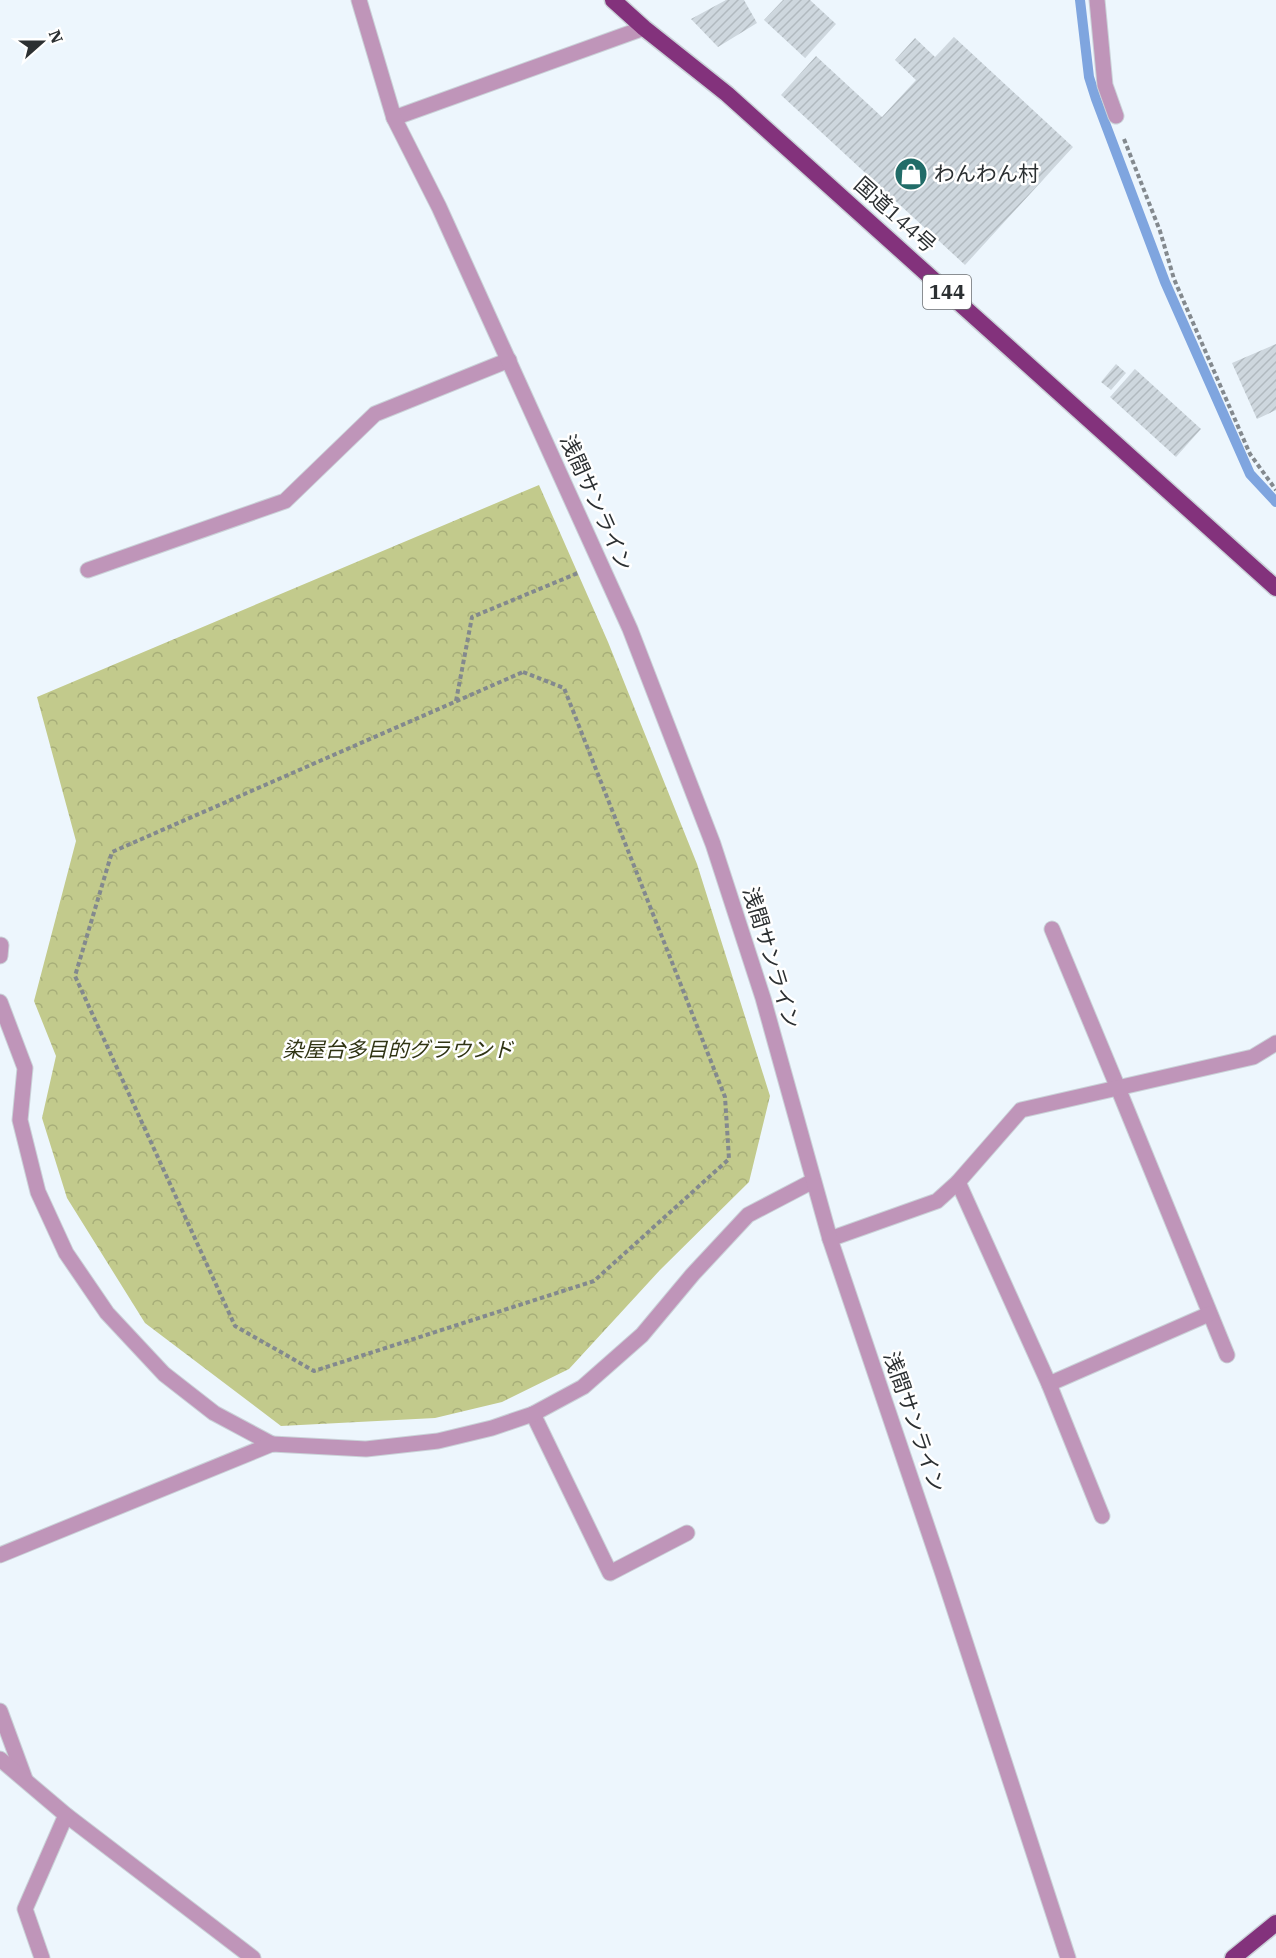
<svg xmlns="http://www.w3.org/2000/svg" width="1276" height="1958" font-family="'IBM Plex Serif','Noto Sans JP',serif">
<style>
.park{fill:url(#park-crowns)}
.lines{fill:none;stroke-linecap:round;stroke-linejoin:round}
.stream{stroke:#7fa5df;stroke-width:10}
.building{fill:url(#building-hatch)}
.service-casing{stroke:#cad2d8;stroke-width:17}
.minor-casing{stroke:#cad2d8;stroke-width:17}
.tertiary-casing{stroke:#cad2d8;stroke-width:17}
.trunk-casing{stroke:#cad2d8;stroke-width:19}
.path{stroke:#83898e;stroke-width:4;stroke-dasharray:4.5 3;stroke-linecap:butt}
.service{stroke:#bf95b9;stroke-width:15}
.minor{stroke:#bf95b9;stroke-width:15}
.tertiary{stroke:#bf95b9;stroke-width:15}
.trunk{stroke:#83327c;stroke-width:16}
.labels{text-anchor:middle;stroke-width:5;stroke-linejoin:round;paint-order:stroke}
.shield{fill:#fff;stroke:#6b6e70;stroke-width:1.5}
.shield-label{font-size:20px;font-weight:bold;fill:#2c3032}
.poi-label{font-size:21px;fill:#2c3032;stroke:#fff;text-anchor:start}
.street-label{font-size:21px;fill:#2c3032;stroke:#fff}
.park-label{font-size:21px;font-style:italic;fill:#303414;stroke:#fff}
</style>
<defs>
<pattern id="park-crowns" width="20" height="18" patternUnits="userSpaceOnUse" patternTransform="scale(1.5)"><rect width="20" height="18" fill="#c2ca8c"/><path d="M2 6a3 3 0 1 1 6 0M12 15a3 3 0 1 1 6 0" fill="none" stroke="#a7ae79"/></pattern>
<pattern id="building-hatch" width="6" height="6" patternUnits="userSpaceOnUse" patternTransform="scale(1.5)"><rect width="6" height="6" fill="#ced7de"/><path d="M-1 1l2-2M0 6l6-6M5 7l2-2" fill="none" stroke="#b1b9bf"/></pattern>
</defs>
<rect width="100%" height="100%" fill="#edf6fd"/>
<!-- park -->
<polygon class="park" points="539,485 608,642 697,864 770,1096 749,1182 660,1270 569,1369 502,1402 435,1418 281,1426 145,1323 67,1198 42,1118 56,1056 34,1001 76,841 37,697"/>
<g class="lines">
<!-- stream -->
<polyline class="stream" points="1080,0 1089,77 1096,99 1165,282 1250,474 1276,502"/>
</g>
<!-- building -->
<g class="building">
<polygon points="726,0 744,0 757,23 718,47 691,19"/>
<polygon points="783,0 810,0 836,24 805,58 764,20"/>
<polygon points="954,37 1073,147 965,265 781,95 816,56 882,117 916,80 895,60 915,38 935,57"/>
<polygon points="1276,344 1276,410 1257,419 1232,363"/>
<polygon points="1116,364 1126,373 1111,390 1101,382"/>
<polygon points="1135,369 1201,429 1176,457 1110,397"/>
</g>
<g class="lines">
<!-- service casing -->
<g class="service-casing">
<polyline id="service" points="1052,929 1118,1088"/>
</g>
<!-- minor casing -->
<g class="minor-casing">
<g id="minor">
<polyline points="1097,0 1105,85 1116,116"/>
<polyline points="394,118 644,28"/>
<polyline points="88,570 285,501 375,414 509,360"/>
<polyline points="0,956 1,945"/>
<polyline points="0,1002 25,1068 20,1120 38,1192 66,1253 107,1313 164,1374 214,1413 272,1444"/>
<polyline points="1118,1088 1227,1355"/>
<polyline points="958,1182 1049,1384 1102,1516"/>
<polyline points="830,1239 937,1201 958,1182 1021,1110 1253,1057 1276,1043"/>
<polyline points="1049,1384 1209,1314"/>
<polyline points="533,1414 610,1573 687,1533"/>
<polyline points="0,1555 272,1444 366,1449 438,1441 492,1428 533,1414 583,1387 642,1335 693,1274 748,1215 813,1181"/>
<polyline points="0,1711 25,1779"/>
<polyline points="0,1759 66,1815 253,1958"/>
<polyline points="42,1958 25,1909 66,1815"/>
</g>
</g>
<!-- tertiary casing -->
<g class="tertiary-casing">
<polyline id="tertiary" points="359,0 394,118 439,207 630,629 713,844 763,998 830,1239 943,1574 1068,1958"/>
</g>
<!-- trunk casing -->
<g class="trunk-casing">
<g id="trunk">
<polyline points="613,0 644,28 727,94 1276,588"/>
<polyline points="1233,1958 1276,1923"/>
</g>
</g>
<!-- path -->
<g class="path">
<polyline points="1124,139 1160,231 1174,279 1250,454 1276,490"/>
<polygon points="523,672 564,688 725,1097 729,1159 594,1281 314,1371 235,1326 75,976 112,852"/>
<polyline points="456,701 472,617 578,573"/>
</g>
<!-- service -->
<use href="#service" class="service"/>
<!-- minor -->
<use href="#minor" class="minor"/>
<!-- tertiary -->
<use href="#tertiary" class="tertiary"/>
<!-- trunk -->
<use href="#trunk" class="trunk"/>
</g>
<!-- icons -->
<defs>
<g id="shop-disc" transform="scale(1.725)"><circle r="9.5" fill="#216c68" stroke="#fff"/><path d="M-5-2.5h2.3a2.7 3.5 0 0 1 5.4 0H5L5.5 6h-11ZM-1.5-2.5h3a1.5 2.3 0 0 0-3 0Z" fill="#fff"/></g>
</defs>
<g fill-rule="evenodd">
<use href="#shop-disc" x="911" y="174"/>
</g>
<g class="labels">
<!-- shield labels -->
<rect class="shield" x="923" y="275" width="48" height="34" rx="4.5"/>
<g class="shield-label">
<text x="947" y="299">144</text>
</g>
<!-- poi labels -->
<g class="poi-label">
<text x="934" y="181">わんわん村</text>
</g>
<!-- street labels -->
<g class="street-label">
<text transform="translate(895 215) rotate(42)" y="7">国道144号</text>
<text transform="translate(596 503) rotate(66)" y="7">浅間サンライン</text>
<text transform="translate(771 958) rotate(73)" y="7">浅間サンライン</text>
<text transform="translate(914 1422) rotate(71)" y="7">浅間サンライン</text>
</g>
<!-- park labels -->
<g class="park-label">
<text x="398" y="1057">染屋台多目的グラウンド</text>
</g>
</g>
<!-- north arrow -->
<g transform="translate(42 42) rotate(69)" stroke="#ffffff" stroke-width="4.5" paint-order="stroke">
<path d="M0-4.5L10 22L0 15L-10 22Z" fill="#2c3032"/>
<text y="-9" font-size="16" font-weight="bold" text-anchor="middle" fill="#2c3032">N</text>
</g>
</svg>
